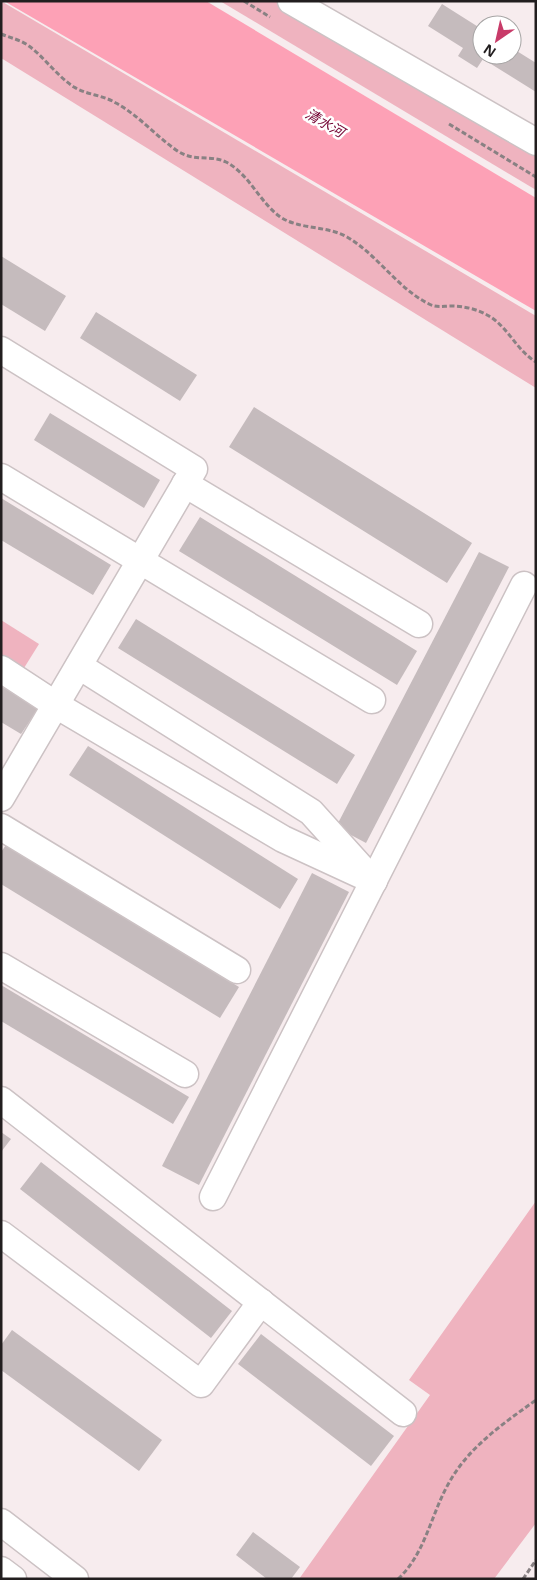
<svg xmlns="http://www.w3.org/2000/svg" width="537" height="1580" font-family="'Noto Sans','Noto Sans SC',sans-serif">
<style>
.green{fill:#efb3bf}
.water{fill:#fda1b6}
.building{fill:#c5bbbd}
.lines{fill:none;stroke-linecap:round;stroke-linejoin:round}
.minor-casing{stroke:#ccc2c4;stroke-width:29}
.path{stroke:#898183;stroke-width:3;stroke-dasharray:5 2.5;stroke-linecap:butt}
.minor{stroke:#fff;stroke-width:26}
.labels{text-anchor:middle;stroke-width:5;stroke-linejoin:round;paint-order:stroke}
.water-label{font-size:14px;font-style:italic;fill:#750634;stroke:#fff}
</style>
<rect width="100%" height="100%" fill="#f7ecee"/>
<!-- green -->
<g class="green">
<polygon points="1,1 536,316 536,388 1,58"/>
<polygon points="220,1 294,1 536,143 536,190"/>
<polygon points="1,620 39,644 24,668 1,654"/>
<polygon points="536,1201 536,1523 494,1579 299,1579 430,1395 409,1380"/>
</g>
<!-- water -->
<polygon class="water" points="4,1 206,1 536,198 536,311"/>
<!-- building -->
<g class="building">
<polygon points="442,4 480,28 482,26 482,55 512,55 512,48 536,63 536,92 483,59 477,68 458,56 463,48 428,26"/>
<polygon points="486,19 497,25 482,25"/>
<polygon points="1,256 66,296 45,331 1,304"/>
<polygon points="96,312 197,375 180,401 80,338"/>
<polygon points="254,407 472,543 447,583 229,447"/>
<polygon points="50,413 160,480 144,508 34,440"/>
<polygon points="1,498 111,565 93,595 1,540"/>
<polygon points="200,517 417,651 397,685 179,551"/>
<polygon points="479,552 509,567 366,843 336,827"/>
<polygon points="136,619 355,755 337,784 118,648"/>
<polygon points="1,686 38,709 21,734 1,722"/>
<polygon points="88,746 298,879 280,909 69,775"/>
<polygon points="6,845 239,987 220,1018 1,884 1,852"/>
<polygon points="312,873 349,892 199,1185 162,1166"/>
<polygon points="1,985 189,1097 173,1124 1,1021"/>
<polygon points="1,1132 11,1139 1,1152"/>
<polygon points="41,1162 232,1311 211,1338 20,1189"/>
<polygon points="12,1330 162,1440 139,1471 1,1370 1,1345"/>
<polygon points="261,1334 394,1436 371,1466 238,1364"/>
<polygon points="253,1532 300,1567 291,1579 267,1579 236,1555"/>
</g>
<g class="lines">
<!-- minor casing -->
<g class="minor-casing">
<g id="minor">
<polyline points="291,1 536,142"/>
<polyline points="1,350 194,469 1,798"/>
<polyline points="1,477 372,700"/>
<polyline points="185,484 419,624"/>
<polyline points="79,666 311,812 366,873"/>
<polyline points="1,669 56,705 283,839 374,881"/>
<polyline points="1,827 237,970"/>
<polyline points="1,966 185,1074"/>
<polyline points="1,1100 403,1413"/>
<polyline points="213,1197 524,585"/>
<polyline points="1,1234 201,1384 261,1302"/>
<polyline points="1,1522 75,1579"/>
<polyline points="1,1570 13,1579"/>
</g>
</g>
<!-- path -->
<g class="path">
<polyline points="244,1 270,17"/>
<path d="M1,34C11,38 21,40 29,46C45,58 57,76 74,87C87,95 103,95 116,103C138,115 155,135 176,150C195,163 209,154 226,162C249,174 259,201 279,216C298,230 326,225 347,237C378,255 397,288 429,304C436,308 443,306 451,306C463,306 477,309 487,315C507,325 516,350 536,362"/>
<polyline points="449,124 536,177"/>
<path d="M398,1579C426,1553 431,1513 450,1481C470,1446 504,1423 536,1400"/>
<polyline points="523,1579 536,1560"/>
</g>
<!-- minor -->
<use href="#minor" class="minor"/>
</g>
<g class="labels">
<!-- water labels -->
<g class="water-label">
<text transform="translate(325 123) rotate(30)" y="5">清水河</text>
</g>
</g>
<!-- border -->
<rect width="537" height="1580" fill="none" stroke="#221e1f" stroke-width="5"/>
<!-- north arrow -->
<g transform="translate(497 40) rotate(214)"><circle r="24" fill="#ffffff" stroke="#a7a5a5"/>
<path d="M0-4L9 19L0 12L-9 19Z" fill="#c83b69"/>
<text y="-8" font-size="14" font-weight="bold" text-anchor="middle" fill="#221e1f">N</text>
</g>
</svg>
